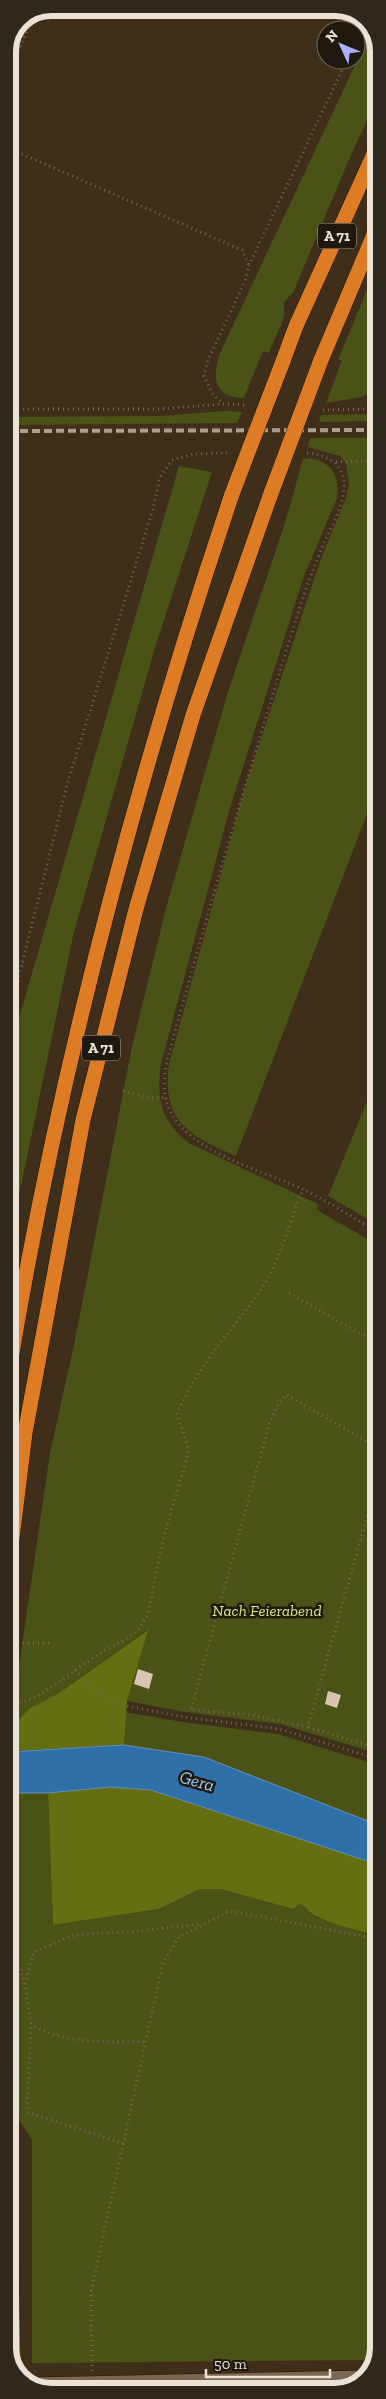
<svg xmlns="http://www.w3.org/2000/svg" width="386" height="2399" font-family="'Zilla Slab',serif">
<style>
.green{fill:#4a5216}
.forest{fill:#636f10}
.water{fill:#2f70a9;stroke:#6792b6}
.building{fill:#dac6ae}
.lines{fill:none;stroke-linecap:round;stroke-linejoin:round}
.tertiary-casing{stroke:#241603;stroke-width:16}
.motorway-casing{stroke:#241603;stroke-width:16}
.path{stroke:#766857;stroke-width:3;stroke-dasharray:1 4;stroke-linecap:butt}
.tertiary{stroke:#7b6853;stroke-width:15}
.motorway{stroke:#dd7c25;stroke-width:15}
.rail{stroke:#aa9e8f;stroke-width:4;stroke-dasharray:8 4;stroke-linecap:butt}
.motorway-bridge-casing{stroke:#241603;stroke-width:16;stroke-linecap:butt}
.motorway-bridge{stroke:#dd7c25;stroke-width:15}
.labels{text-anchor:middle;stroke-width:5;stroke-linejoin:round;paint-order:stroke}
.shield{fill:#1f180f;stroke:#aea59a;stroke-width:1}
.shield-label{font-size:15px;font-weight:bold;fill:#ebe1d5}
.park-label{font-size:16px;font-style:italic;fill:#daed7a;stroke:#1f180f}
.water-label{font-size:18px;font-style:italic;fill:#9bccfc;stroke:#1f180f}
.rim{fill:none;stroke:#ebe1d5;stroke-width:6}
</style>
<rect width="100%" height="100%" fill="#3e2e1a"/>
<!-- green -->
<g class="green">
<path d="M371,31L378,46V96L348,162L293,293C278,306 287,306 283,320C279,331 273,342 269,353L263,351L244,398C213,398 212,376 220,353Z"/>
<polygon points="378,263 378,378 370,392 362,397 326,403 342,360 338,360"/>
<polygon points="226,411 242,412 237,423 8,425 8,417 159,416"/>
<polygon points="378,414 378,421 319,422 321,415"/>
<path d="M310,438H378V785L236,1156C189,1136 161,1121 169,1064L244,790L320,561L346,498L349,484L346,463L340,456L308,447Z"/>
<path d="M311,458C333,463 340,477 337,498L303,579L230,808L161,1064C156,1101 161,1120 189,1143L318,1204L317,1210L378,1245V1754L281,1724L185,1712L127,1701L147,1630L59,1693L30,1708L15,1724L19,1666L50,1453L75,1340L132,1047L166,908L227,695L285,523L303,459Z"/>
<polygon points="179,466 212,472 154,651 73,936 8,1248 8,1056"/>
<polygon points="378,1075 378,1225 328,1196"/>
<polygon points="125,1712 183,1722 278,1734 378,1765 378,1825 204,1757 124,1745"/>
<path d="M9,1792L48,1793L53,1925L159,1909L200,1889H220L293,1909L300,1904C306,1906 306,1910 311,1914C324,1922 363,1932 378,1936V2347L374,2360L32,2363V2140L17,2116L15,2048L8,2015Z"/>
</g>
<!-- forest -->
<g class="forest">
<polygon points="148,1630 127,1701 124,1745 12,1751 15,1724 30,1708 59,1693"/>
<path d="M110,1787L151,1790L364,1860L378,1862V1936C357,1930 331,1925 312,1914C307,1911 306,1906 300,1904L293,1909L220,1889H200L159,1909L53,1925L48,1793Z"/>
</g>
<!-- water -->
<polygon class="water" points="124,1745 204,1757 378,1825 378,1862 364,1860 151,1790 110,1787 48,1793 8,1793 8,1752"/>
<!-- building -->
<g class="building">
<polygon points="138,1669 153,1674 149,1689 134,1684"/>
<polygon points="328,1691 341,1695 337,1708 325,1704"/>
</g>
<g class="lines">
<!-- tertiary casing -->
<g class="tertiary-casing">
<polyline id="tertiary" points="33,2385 364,2378"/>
</g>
<!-- motorway casing -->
<g class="motorway-casing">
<g id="motorway">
<polyline points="321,360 378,225"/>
<polyline points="283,361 296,326 378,145"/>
<path d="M8,1377C57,1077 135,783 232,494"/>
<polyline points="8,1571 25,1433 83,1120 136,909 193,715 270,496"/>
<polyline points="8,2116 13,2363"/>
</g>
</g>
<!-- path -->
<g class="path">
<polyline points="356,40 365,20"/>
<polyline points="8,74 34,15"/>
<polyline points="8,148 242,250 249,265"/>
<polyline points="244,405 223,404 212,393 204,376 208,360 245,281 249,265 347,60"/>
<polyline points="8,409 159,409 222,404"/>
<polyline points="371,409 378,391"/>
<polyline points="323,410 378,409"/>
<path d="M307,453C327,455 344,463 344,486C344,506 332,525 324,543C315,565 306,587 299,610C252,760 208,910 167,1061C165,1074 163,1086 166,1099C177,1150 261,1169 302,1189C328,1201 353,1218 378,1232"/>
<polyline points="336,462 364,461 378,463"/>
<polyline points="8,1020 67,785 153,509 160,477 172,460 194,454 227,453"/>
<polyline points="123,1091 151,1098 165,1097"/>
<polyline points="289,1293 378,1344"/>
<polyline points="378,1477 308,1727 378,1748"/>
<polyline points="23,1643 50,1643"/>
<polyline points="75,1670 93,1689 117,1704 184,1717 279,1729 378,1759"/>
<path d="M20,1703L38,1696L103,1651L125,1640L140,1628L148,1613L163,1540L189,1450L177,1414C196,1367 231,1332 260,1291C279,1264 290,1221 303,1189"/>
<polyline points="308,1727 252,1715 191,1710 269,1425 277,1406 287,1395 378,1448"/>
<polyline points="8,1959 15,1957 25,1985 31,2023 27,2112 124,2144"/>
<polyline points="25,1984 34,1952 75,1935 140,1931 200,1924"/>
<path d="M31,2023C59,2045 111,2041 145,2042"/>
<polyline points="92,2371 91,2292 163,1962 179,1937 230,1911 378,1939"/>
</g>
<!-- tertiary -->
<use href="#tertiary" class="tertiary"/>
<!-- motorway -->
<use href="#motorway" class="motorway"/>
<!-- rail -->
<polyline class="rail" points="8,431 378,430"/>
<!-- motorway-bridge casing -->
<g class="motorway-bridge-casing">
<g id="motorway-bridge">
<polyline points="232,494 283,361"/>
<polyline points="270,496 321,360"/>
</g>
</g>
<!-- motorway-bridge -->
<use href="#motorway-bridge" class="motorway-bridge"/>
</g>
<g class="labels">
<!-- shield labels -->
<g class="shield">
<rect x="318" y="223.5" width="38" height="25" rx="4"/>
<rect x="82" y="1035.5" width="38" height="25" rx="4"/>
</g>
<g class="shield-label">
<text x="337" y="241">A 71</text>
<text x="101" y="1053">A 71</text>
</g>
<!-- park labels -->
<g class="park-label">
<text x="267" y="1616">Nach Feierabend</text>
</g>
<!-- water labels -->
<g class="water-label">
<text transform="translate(197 1781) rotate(16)" y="6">Gera</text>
</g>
</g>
<!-- crop -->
<path d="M0 0H386V2399H0ZM51 16H335A35 35 0 0 1 370 51V2348A35 35 0 0 1 335 2383H51A35 35 0 0 1 16 2348V51A35 35 0 0 1 51 16Z" fill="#2f281f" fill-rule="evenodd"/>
<path class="rim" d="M51 16H335A35 35 0 0 1 370 51V2348A35 35 0 0 1 335 2383H51A35 35 0 0 1 16 2348V51A35 35 0 0 1 51 16Z"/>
<!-- north arrow -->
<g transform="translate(341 45) rotate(314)"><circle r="24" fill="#1f180f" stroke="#71685e"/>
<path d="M0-4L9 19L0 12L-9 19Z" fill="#acaffb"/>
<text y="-8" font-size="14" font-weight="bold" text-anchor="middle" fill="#ebe1d5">N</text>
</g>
<!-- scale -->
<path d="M206 2369v8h124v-8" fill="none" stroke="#ebe1d5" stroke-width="2.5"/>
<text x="214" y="2369" font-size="15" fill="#ebe1d5" stroke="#1f180f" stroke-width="4" paint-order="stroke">50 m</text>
</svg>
